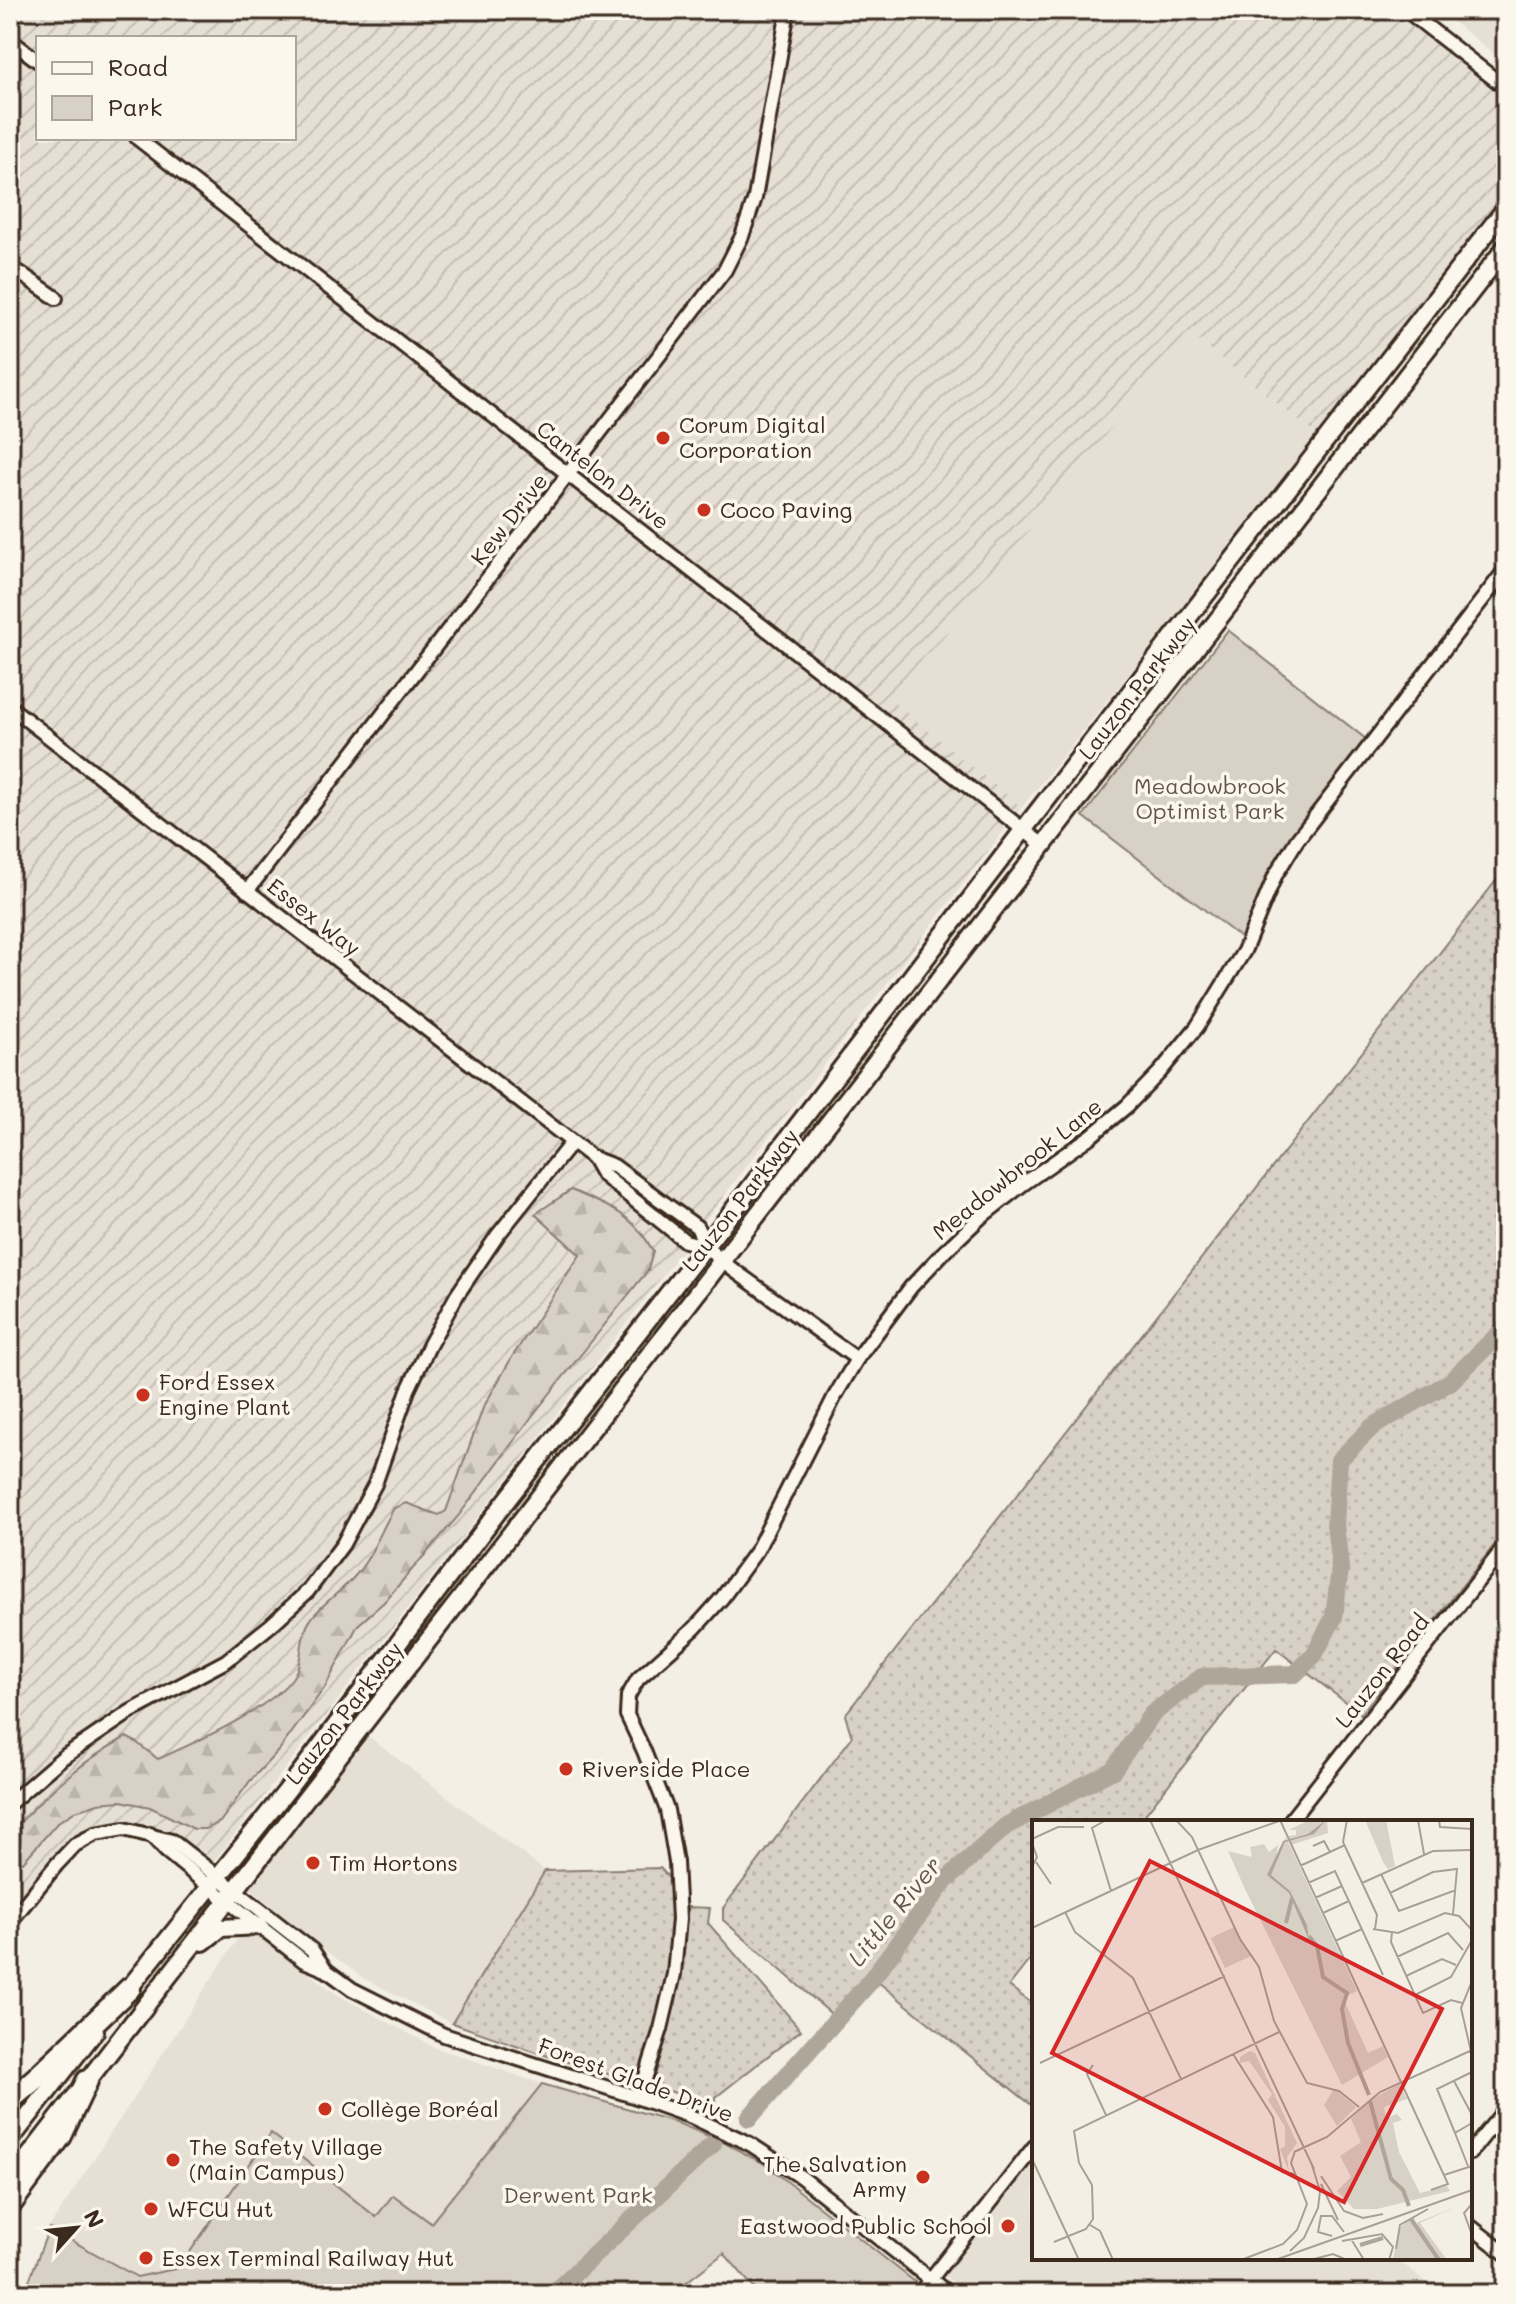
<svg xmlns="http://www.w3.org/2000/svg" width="1516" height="2304" font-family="Mali,sans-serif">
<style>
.built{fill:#e5dfd4}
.industrial{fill:url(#industrial-furrows);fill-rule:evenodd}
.grass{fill:url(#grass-dots);stroke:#8a7e72;stroke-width:2}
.forest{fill:url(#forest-firs);stroke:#8a7e72;stroke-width:2}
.green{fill:#d8d1c6;stroke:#8a7e72;stroke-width:2}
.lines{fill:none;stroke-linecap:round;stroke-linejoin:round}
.river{stroke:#afa69a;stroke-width:18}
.minor-casing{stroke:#3b2a1e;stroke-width:18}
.major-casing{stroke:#3b2a1e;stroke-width:22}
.highway-casing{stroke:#3b2a1e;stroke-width:26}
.minor{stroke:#fbf7ec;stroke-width:12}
.major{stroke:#fbf7ec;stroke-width:16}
.highway{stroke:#fbf7ec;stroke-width:20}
.poi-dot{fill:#c8321e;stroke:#fbf7ec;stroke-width:3}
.labels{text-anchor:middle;stroke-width:7;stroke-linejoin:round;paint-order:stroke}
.poi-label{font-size:22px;fill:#3b2a1e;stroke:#fbf7ec;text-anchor:start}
.street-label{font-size:22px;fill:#3b2a1e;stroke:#fbf7ec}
.park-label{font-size:22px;fill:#625448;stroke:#fbf7ec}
.water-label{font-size:24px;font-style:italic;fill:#645549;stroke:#fbf7ec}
.inset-river{fill:none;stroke:#afa69a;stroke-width:4}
.inset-road{fill:none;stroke:#a9a095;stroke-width:2}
.view{fill:#d62828;fill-opacity:0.15;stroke:#d62828;stroke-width:4}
.inset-edge{fill:none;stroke:#3b2a1e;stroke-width:4}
</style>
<defs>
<pattern id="industrial-furrows" width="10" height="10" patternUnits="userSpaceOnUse" patternTransform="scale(2)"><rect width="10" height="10" fill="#e5dfd4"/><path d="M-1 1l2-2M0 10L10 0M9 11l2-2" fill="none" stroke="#c5c0b6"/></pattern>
<pattern id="grass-dots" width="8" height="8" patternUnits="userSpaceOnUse" patternTransform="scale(2)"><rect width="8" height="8" fill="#d8d1c6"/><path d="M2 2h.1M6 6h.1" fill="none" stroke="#bab4aa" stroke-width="1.8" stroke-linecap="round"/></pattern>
<pattern id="forest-firs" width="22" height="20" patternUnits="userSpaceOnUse" patternTransform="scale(2)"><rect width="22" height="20" fill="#d8d1c6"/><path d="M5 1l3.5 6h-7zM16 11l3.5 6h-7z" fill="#bab4aa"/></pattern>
</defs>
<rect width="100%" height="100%" fill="#f3efe4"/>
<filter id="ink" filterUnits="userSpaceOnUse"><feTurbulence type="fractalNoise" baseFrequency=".0125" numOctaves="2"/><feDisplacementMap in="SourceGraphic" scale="16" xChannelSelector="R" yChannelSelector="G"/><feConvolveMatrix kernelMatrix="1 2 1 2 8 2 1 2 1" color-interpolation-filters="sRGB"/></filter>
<g filter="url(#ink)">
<!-- built -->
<g class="built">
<polygon points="1438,10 1506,10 1506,63"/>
<polygon points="1188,332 1319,437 1022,807 891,701"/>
<polygon points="365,1734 545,1871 452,2023 365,1979 315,1943 248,1886"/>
<polygon points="242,1932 256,1934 336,1994 434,2047 542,2084 386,2282 271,2133 179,2268 137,2277 49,2228"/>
<polygon points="1034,2159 1034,2258 1395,2258 1442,2294 967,2294 944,2275"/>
</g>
<!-- industrial -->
<path class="industrial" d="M10,10H1405L1506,88V190L1319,437L1188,332L892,701L1022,807L208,1869L124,1829L75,1845L10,1922ZM38,38H294V138H38Z"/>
<!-- grass -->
<g class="grass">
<polygon points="1506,868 1506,1530 1361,1714 1276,1649 1139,1822 1034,1822 1034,1954 1009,1986 1034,2005 1034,2107 873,1978 836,2018 723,1920 723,1908 852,1737 845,1715"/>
<path d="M660,1868L672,1881C673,1921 670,1961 662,2000C656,2025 647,2049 639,2073L631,2079H625L551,2057L452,2023L545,1871Z"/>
<polygon points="688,1907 710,1908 708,1923 801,2030 716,2097 716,2109 659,2087 653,2079 671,2014 683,1953"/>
</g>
<!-- forest -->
<path class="forest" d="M571,1190C609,1207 632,1212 653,1251L648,1270L533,1415L460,1514L384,1602L358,1625L325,1687L279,1750L250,1781L220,1822L206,1829H194L150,1807L121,1801L98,1803L76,1811L58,1822L23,1862L10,1861V1834C42,1796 82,1761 126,1737L136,1742L158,1759C194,1743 271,1709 293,1677C304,1662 298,1637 311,1619C323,1602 341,1592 354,1577C372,1557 381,1530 394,1508L406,1503L439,1515L446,1511L483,1408L512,1357L580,1255L535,1214Z"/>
<!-- green -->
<g class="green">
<polygon points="1228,630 1367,740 1273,869 1241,938 1083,816"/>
<polygon points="542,2084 675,2122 723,2142 765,2164 915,2282 906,2294 759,2294 724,2253 671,2294 24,2294 49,2228 137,2277 179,2268 271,2133 376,2217 393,2195 431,2223"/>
</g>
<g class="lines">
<!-- river -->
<g class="river">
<polyline points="749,2118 867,1985 944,1882 1006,1826 1113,1770 1152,1714 1202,1677 1295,1674 1314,1655 1334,1617 1340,1568 1335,1524 1339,1460 1372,1427 1450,1382 1506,1327"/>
<polyline points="552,2294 713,2144"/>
</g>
<!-- minor casing -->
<g class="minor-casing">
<g id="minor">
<polyline points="1406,10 1506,88"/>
<polyline points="10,40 38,61"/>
<polyline points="137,138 1043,845"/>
<polyline points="10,272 20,273 56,298"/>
<polyline points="10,707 593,1158 614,1166 697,1227 706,1246 721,1261 857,1359"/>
<polyline points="247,891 725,270 742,236 755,198 788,10"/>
<polyline points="593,1158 602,1174 685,1241 706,1246"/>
<polyline points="10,1803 62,1758 130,1712 226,1661 271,1625 308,1591 343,1544 375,1484 408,1390 430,1344 457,1295 497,1236 572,1142"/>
<polyline points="1289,1822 1506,1545"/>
<polyline points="150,1834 166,1851 210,1887 304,1961 326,1970 352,1989 444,2035 639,2098 692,2117 750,2144 801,2177 949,2294"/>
<polyline points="10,1922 57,1864 75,1845 95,1834 124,1829 172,1841 312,1950 326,1970"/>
<polyline points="639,2098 661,2029 674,1974 679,1919 676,1862 667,1810 644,1751 627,1715 628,1696 638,1679 695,1628 722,1598 757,1550 835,1396 857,1359 911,1287 942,1254 981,1217 1023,1184 1091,1136 1127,1106 1160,1072 1197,1027 1244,951 1275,876 1297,840 1506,569"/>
<polyline points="1470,2153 1506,2108"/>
<polyline points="1470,2226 1506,2254"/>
<polyline points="919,2294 1034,2147"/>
</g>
</g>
<!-- major casing -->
<g class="major-casing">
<g id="major">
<polyline points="203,1942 221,1928 259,1926"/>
<polyline points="122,1997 288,1789 496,1514 728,1217 1024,829 1506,208"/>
<polyline points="10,2140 95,2031"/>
<polyline points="10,2181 1506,247"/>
</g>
</g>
<!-- highway casing -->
<g class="highway-casing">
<g id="highway">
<polyline points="10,2100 36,2078 130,1988"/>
<polyline points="10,2205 61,2136 87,2081"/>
</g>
</g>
<!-- minor -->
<use href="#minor" class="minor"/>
<!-- major -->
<use href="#major" class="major"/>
<!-- highway -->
<use href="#highway" class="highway"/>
</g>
</g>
<!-- markers -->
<g class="poi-dot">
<circle cx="663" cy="438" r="8"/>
<circle cx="704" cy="510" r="8"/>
<circle cx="143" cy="1395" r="8"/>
<circle cx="566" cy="1769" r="8"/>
<circle cx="313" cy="1863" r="8"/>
<circle cx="325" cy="2109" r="8"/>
<circle cx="173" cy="2160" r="8"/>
<circle cx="923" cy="2177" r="8"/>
<circle cx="151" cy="2209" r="8"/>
<circle cx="1008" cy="2226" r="8"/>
<circle cx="146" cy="2258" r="8"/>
</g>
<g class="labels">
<!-- poi labels -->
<g class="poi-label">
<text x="679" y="433">Corum Digital<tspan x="679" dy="25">Corporation</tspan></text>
<text x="720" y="518">Coco Paving</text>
<text x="159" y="1390">Ford Essex<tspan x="159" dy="25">Engine Plant</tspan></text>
<text x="582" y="1777">Riverside Place</text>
<text x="329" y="1871">Tim Hortons</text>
<text x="341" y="2117">Collège Boréal</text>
<text x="189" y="2155">The Safety Village<tspan x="189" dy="25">(Main Campus)</tspan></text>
<text x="907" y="2172" text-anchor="end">The Salvation<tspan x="907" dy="25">Army</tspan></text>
<text x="167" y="2217">WFCU Hut</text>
<text x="992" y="2234" text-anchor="end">Eastwood Public School</text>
<text x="162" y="2266">Essex Terminal Railway Hut</text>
</g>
<!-- street labels -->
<g class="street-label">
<text transform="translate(603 475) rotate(38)" y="8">Cantelon Drive</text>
<text transform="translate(509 519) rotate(-52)" y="8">Kew Drive</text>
<text transform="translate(1137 688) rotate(-52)" y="8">Lauzon Parkway</text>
<text transform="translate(314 917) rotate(38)" y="8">Essex Way</text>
<text transform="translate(1017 1169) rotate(-39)" y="8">Meadowbrook Lane</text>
<text transform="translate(740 1200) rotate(-52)" y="8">Lauzon Parkway</text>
<text transform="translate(1382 1671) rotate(-52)" y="8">Lauzon Road</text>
<text transform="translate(344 1713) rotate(-52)" y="8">Lauzon Parkway</text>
<text transform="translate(636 2080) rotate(20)" y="8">Forest Glade Drive</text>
</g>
<!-- park labels -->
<g class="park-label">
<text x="1210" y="794">Meadowbrook<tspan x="1210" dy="25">Optimist Park</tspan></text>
<text x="578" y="2203">Derwent Park</text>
</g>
<!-- water labels -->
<g class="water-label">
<text transform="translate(895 1912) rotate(-51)" y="8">Little River</text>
</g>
</g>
<!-- overview -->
<g transform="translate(1032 1820)">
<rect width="440" height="440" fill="#f3efe4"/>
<path d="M254,17L325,171L311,178L336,233L351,226L356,237L310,265L212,67L244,38ZM302,269L324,287L305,306L292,285ZM426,386L388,403L415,440H361L367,409L381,396L384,403Z" fill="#d8d1c6"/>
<path d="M218,231L223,233L265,323L255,337L257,352L248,329L253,326V307L236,280L240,274L217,241L208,243V237Z" fill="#d8d1c6"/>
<path d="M277,0H295L296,13L259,25L256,16L264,15V10H257ZM333,0H354L363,46L356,49L351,42ZM232,24L237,32L246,25L244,38L235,52L212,67L196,31L220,37L218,27ZM202,107L219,136L193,148L179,118ZM368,264L375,279L352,287L354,298L365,294L370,300L361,303L367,332L388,373L415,366L418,371L345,389H322L305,371L319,357L308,336L329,322L319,299L338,280Z" fill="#d8d1c6"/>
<path d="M294,0L282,14L253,22L239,55L258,71L275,105L277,120L257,73L235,55L251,21L276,14Z" fill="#afa69a"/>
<path class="inset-river" d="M254,103L260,78M277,116L285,126L291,157L315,173L310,189L316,223L337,275M338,281L359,359L371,370L377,386M379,399L407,440M328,425L351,418"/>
<path class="inset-road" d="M74,0L60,8L79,71M118,0L282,349M144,0L160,17L208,119L227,147L242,201L275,263L307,271L327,287M248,0L416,364L399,370M315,0L311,22L345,95L343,109M386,0L392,34M407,0L408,7L440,9M0,19L26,7H52M0,23L5,37L0,47M281,26L292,21L298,32M4,42L19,64M268,46L313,25M349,54L367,91L424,70M276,63L303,51L351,155M330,63L401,31L440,30M358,73L401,52L425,49L421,94M283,78L310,66M33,92L43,112L101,158L149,259M291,93L317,81M0,108L166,30L247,1M341,109L366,113L413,93L427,96L440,110M360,112L359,122L391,193L419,180L430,183M303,121L330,109M365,137L416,113L431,130M374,156L410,139L424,145M440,161L429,188L440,236M383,175L419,157L440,120M201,234L241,297L250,352L263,354M8,243L193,156M61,245L55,254L74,295M422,261L440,295M423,313L405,269L440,252M262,332L295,317L348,272L440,230M0,339L47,440M436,346L423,313L440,303M412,355L440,346M289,356L312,391L331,398L351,394M289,364L306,400M440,384L432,393L440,415M58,405L68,411L81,440M300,416L286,412L289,396H300L312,412M319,419L332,440M310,421L350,414L361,427L357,440M22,422L54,409L61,399L60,365L47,343L42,311L247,212M364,429L368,405L396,389M258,431L272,418L286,388L288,371L280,345M209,440L251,424L265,410L275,384L259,343L263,331M243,440L440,370M278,440L301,434L315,440"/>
<path class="view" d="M118,41L410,189L312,382L20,233Z"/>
<rect width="440" height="440" class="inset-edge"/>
</g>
<!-- margin -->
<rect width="1516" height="2304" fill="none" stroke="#fbf7ec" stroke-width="40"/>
<rect x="20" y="20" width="1476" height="2264" fill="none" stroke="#3b2a1e" stroke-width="3" filter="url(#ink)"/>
<!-- legend -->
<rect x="36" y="36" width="260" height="104" fill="#fbf7ec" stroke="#aea59a" stroke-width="2"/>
<rect x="52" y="62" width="40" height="12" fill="#fbf7ec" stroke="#aea59a" stroke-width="2"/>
<text x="108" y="76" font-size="24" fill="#3b2a1e">Road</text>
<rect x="52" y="96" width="40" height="24" fill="#d8d1c6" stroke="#aea59a" stroke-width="2"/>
<text x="108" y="116" font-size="24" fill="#3b2a1e">Park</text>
<!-- north arrow -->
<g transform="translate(76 2228) rotate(63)" stroke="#fbf7ec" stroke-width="6" paint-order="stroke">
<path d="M0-6L14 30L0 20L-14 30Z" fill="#3b2a1e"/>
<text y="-12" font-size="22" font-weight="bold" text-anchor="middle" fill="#3b2a1e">N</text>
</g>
</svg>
